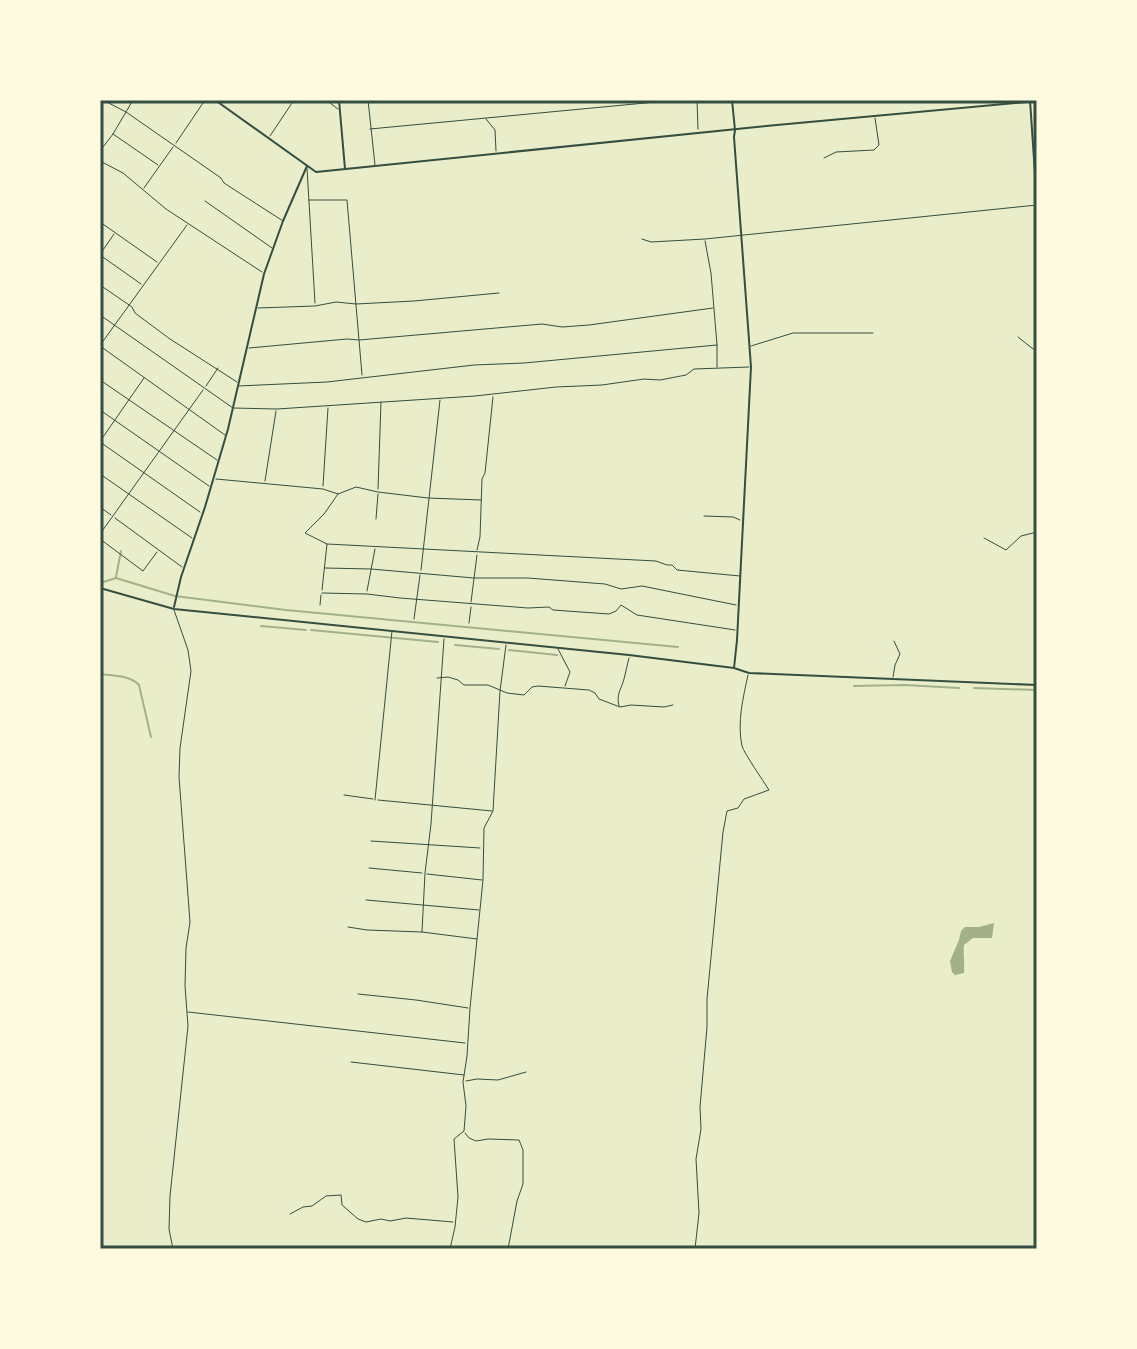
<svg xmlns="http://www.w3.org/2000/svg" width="1137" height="1349" font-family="Signika,sans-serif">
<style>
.water{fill:#a3b18a}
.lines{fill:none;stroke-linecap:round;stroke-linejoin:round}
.stream{stroke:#a3b18a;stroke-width:2}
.minor{stroke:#344e41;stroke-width:1}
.tertiary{stroke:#344e41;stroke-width:2}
.neatline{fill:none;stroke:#344e41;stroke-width:3}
</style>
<rect width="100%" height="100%" fill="#e9edc9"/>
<!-- water -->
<path class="water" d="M994,923L992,938H973L964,945C963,955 965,963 964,973L955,975L952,972L950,961L959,940L961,931L965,927H979Z"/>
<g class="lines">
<!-- stream -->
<g class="stream">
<polyline points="116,577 121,551"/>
<polyline points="100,583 116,578 175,596 286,610 678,647"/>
<polyline points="261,626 306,630"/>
<polyline points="311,630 438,642"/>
<polyline points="455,645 499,649"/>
<polyline points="509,650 557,655"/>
<path d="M100,674C113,676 130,675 139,685L151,737"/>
<polyline points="854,686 905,685 959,688"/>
<polyline points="974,688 1037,690"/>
</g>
<!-- minor -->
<g class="minor">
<polyline points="103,100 126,112 221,178 224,183 283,221"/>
<polyline points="326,100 338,109"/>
<polyline points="368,100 375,165"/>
<polyline points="697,100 698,129"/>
<polyline points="486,119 495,130 496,151"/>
<polyline points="370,129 677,100"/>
<polyline points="113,134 158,165"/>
<polyline points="270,136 294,100"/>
<polyline points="176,143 205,100"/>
<polyline points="100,151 113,134 133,100"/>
<polyline points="824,158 836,152 874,150 879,145 875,118"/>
<polyline points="100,161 123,173 166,209 262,272"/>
<polyline points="307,168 315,303"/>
<polyline points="144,188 173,147"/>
<polyline points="309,200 347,200 362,375"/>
<polyline points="205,201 272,248"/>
<polyline points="100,222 157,262"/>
<polyline points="642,239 651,242 705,239 1037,205"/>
<polyline points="705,241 711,273 717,345 717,367"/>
<polyline points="101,253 114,234"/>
<polyline points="100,255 141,284"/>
<polyline points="100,285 132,307 135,313 170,339 237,382"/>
<polyline points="258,308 315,306 336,302 356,304 414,301 499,293"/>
<polyline points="100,315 233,408 277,409 475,396 556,387 602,385 644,379 660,380 686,375 694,369 749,367"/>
<polyline points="1018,337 1037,352"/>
<polyline points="101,344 187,225"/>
<polyline points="100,346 225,435"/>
<polyline points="751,346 793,333 873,333"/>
<polyline points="249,348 347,339 359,340 542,324 562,327 589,325 713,308"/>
<polyline points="100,380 217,460"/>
<polyline points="206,386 218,368"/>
<polyline points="238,386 327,382 474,365 524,363 717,345"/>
<polyline points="100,410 209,486"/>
<polyline points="101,440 144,378"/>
<polyline points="100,442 200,512"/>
<polyline points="100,474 192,538"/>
<polyline points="216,479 323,489 338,494 356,487 378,492 428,498 481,500"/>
<polyline points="265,481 276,411"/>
<polyline points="323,486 328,408"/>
<polyline points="378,489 381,402"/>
<polyline points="100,507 111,515"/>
<polyline points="704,516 733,517 740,520"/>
<polyline points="115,518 182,567"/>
<polyline points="376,519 378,494"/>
<polyline points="100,534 203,390"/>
<polyline points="984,538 1006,550 1021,536 1037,532"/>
<polyline points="100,539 143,571 157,552"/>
<polyline points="327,544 656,561 667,565 672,565 677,570 740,576"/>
<polyline points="477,550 480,537 482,479 485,473 493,397"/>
<polyline points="325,568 371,569 474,578 528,578 605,584 621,589 642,586 736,605"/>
<polyline points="421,570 440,400"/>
<polyline points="322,590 327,544 305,533 324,514 338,494"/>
<polyline points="367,591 375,549"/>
<polyline points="322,593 367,594 400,598 528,608 549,607 553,610 609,614 616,611 621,605 637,615 735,630"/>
<polyline points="471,602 477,555"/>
<polyline points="320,605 321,595"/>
<polyline points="414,619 420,575"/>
<polyline points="469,623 471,607"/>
<polyline points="558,649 570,672 565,686"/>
<polyline points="893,677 895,665 900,654 894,641"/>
<polyline points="437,678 448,677 458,680 464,685 488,685 507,693 524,695 532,687 538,686 589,690 595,693 599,699 620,707 631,705 664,707 673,705"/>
<path d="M619,706C616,694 621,690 624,679C626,672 627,665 629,658"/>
<polyline points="344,795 373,799"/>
<polyline points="375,800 392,631"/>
<polyline points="378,800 492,811"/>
<polyline points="371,841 480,848"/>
<polyline points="369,868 422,873"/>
<polyline points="427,874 482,880"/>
<polyline points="366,900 479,910"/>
<polyline points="348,927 367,930 422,932 477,939"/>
<polyline points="422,932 425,873 431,824 444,639"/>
<polyline points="358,994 416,1000 468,1008"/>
<polyline points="188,1012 465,1043"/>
<polyline points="351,1062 464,1075"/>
<polyline points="466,1081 477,1079 498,1080 526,1072"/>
<polyline points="465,1133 469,1138 476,1141 488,1139 519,1140 523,1150 523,1184 517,1201 508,1249"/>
<polyline points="290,1214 303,1207 312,1206 326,1196 341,1195 342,1205 358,1219 366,1222 381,1219 390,1221 406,1218 453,1222"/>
<polyline points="173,1249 169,1229 170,1196 188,1026 185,986 186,948 190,922 179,777 180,748 191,671 188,650 174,610"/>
<polyline points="450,1249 455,1227 458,1197 454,1139 464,1131 466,1106 463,1082 467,1056 470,1008 483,880 484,828 493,811 500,691 506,645"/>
<path d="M695,1249L699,1213L696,1159L701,1129L700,1107L707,1027V999L723,832L727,811L738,808L744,799L769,790C764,782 744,753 742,746C737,723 743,698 748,675"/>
</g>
<!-- tertiary -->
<g class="tertiary">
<polyline points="215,100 316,172 766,126 1037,101"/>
<polyline points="339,100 345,169"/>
<polyline points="732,100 735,130 734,137 751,367 737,640 734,668"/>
<polyline points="1030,100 1037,204"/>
<polyline points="100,588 174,609 629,655 734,668 749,673 1037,685"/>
<polyline points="174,607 181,577 205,507 228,429 264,274 283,221 307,166"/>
</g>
</g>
<!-- border -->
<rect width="1137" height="1349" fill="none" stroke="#fefae0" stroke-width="204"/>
<rect x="102" y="102" width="933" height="1145" class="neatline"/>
</svg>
